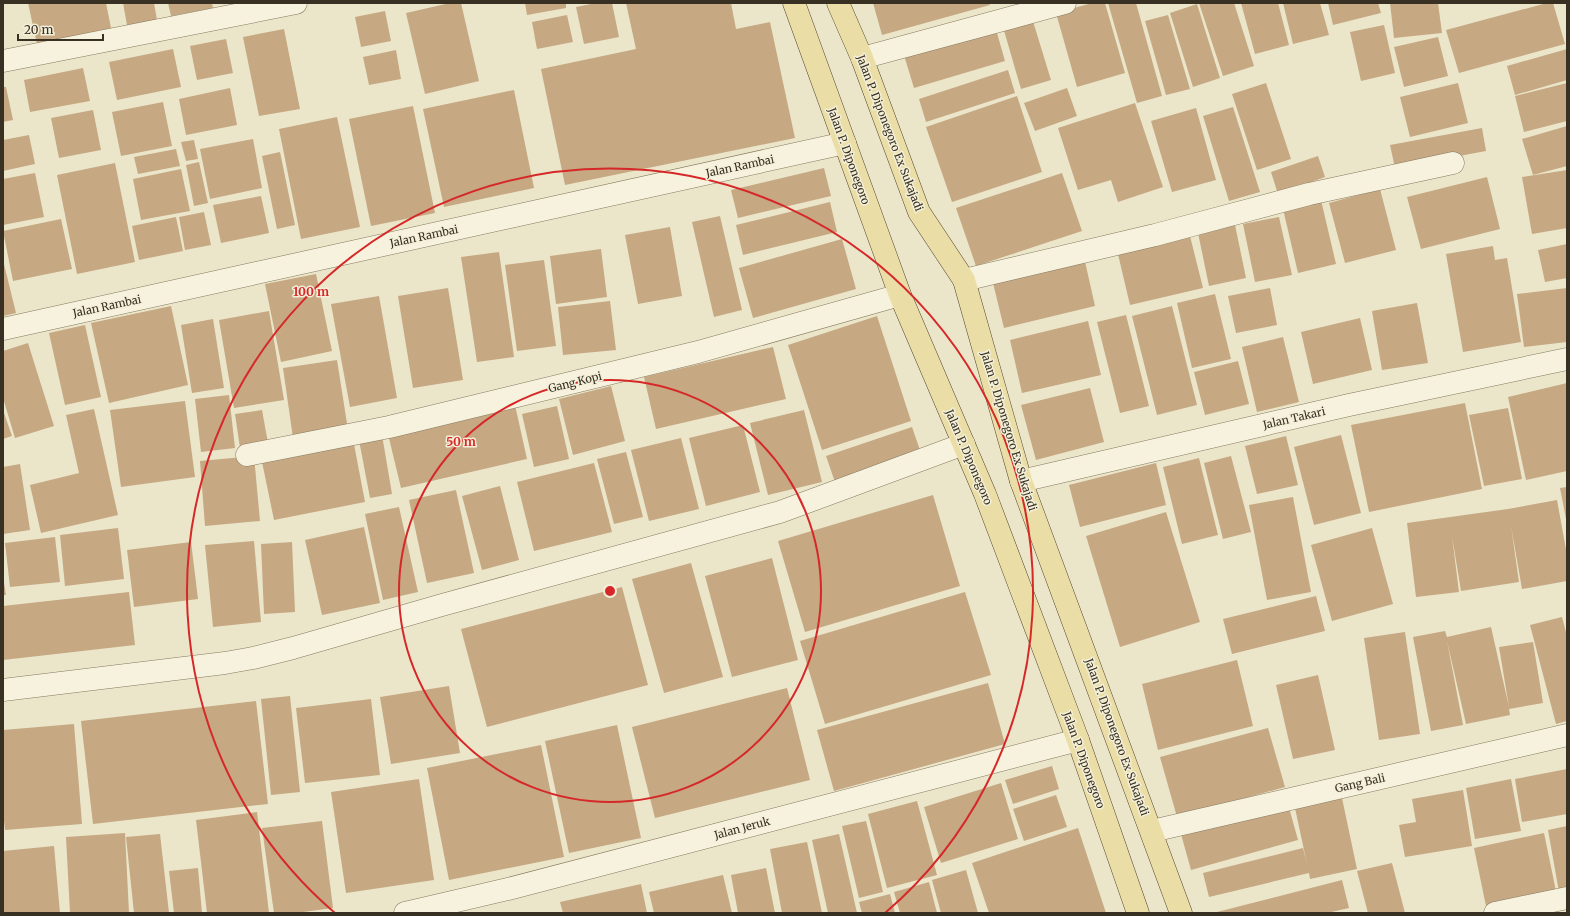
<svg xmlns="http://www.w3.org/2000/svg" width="1570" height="916" font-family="Merriweather,serif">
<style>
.building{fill:#c6a883}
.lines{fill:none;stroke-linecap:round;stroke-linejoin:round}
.street-casing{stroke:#867960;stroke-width:23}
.primary-casing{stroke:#554733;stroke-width:23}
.street{stroke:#f6f2dd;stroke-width:22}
.primary{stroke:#eadea6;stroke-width:22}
.ring{fill:none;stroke:#d62828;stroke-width:2}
.labels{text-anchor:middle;stroke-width:3;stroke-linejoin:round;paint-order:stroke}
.street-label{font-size:11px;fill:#383022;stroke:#f3efd9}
.centre{fill:#d62828;stroke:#f3efd9;stroke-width:2}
.ring-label{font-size:12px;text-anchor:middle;font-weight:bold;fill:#d62828;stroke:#f3efd9;stroke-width:3;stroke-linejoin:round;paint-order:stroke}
</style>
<rect width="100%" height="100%" fill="#ebe6ca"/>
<!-- building -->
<g class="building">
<polygon points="28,3 106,3 111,28 37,44"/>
<polygon points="123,3 154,3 157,20 127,25"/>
<polygon points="168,3 212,3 213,8 171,16"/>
<polygon points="450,3 461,3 479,81 425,94 406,13"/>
<polygon points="525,3 566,3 566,8 527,15"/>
<polygon points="596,3 612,3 619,37 584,44 576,7"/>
<polygon points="626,3 731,3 736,29 770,22 795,138 565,185 541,69 636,49"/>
<polygon points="873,3 989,3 990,5 882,35"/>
<polygon points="1092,3 1105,3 1125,73 1077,87 1056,13"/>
<polygon points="1108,3 1136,3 1162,96 1137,103"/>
<polygon points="1199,3 1234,3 1254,66 1223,76"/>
<polygon points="1241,3 1278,3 1289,45 1255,54"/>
<polygon points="1283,3 1320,3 1329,35 1293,44"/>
<polygon points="1328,3 1378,3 1381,13 1333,25"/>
<polygon points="1390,3 1438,3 1442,33 1394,38"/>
<polygon points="1547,3 1553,3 1565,44 1459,73 1446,30"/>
<polygon points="1197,4 1220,78 1193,87 1170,13"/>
<polygon points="385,11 391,41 361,47 355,17"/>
<polygon points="567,15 573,42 537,49 532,22"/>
<polygon points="1168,15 1190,89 1166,95 1145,21"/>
<polygon points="1032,18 1051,80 1021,89 1003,27"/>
<polygon points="1384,25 1395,73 1361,81 1350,32"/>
<polygon points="995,26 1005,61 914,88 903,52"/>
<polygon points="284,29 300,109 259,116 243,37"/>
<polygon points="1438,37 1448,76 1404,87 1394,47"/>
<polygon points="226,39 233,73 197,80 190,46"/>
<polygon points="173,49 181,87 117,100 109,62"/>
<polygon points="1567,49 1567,80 1515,95 1507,66"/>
<polygon points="396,50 401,79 369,85 363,57"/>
<polygon points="83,68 90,101 30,112 24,80"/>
<polygon points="1008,70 1015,93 926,122 919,99"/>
<polygon points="1266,83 1291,159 1257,170 1232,94"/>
<polygon points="1458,83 1468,123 1410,137 1400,97"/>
<polygon points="1567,83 1567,121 1524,132 1515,96"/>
<polygon points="3,87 6,87 13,120 3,122"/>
<polygon points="230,88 237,125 186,135 179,99"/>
<polygon points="1067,88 1077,116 1035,131 1024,103"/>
<polygon points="514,90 534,188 444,207 423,109"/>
<polygon points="1017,96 1042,172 952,202 926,127"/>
<polygon points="163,102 172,146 121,156 112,112"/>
<polygon points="1135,103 1163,187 1118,202 1111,180 1078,190 1058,128"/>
<polygon points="413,106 435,213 371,226 349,119"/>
<polygon points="1233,107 1260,192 1229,201 1203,116"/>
<polygon points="1196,108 1216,180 1172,192 1151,121"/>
<polygon points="93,110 101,150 59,158 51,118"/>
<polygon points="337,117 360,227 301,239 279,129"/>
<polygon points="1567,126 1567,166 1533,175 1522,139"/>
<polygon points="1482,128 1486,151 1395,168 1390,145"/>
<polygon points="29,135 35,164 3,171 3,140"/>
<polygon points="253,139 262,188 210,199 200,149"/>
<polygon points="194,140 198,159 186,161 181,142"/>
<polygon points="176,149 180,166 138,174 134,157"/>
<polygon points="280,152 295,225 277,229 262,156"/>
<polygon points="1318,156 1325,177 1278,194 1271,172"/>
<polygon points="199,162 208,203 194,206 186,165"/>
<polygon points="115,163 135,262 77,274 57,175"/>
<polygon points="824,168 831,196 738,218 731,190"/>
<polygon points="181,169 190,211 141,220 133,179"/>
<polygon points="1567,170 1567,228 1532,234 1522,177"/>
<polygon points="35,173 44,217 3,225 3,179"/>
<polygon points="1062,173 1082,231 976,266 956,208"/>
<polygon points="1487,177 1500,229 1421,249 1407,197"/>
<polygon points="1380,189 1396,250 1345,263 1329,203"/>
<polygon points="261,196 269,233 221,243 213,205"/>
<polygon points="1321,200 1336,264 1298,273 1283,209"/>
<polygon points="830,202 837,232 743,255 736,225"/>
<polygon points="204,212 211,245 185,250 179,217"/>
<polygon points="720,216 742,310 714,317 692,222"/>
<polygon points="176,217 183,251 139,260 132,226"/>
<polygon points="1279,217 1292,275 1255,282 1243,224"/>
<polygon points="61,219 72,269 13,281 3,231"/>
<polygon points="1234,220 1246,278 1209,286 1197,228"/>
<polygon points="670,227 682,296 638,304 625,235"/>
<polygon points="1189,232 1203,288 1130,305 1117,250"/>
<polygon points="842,239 856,289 753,318 739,268"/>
<polygon points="1567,244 1567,278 1545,282 1538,250"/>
<polygon points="1493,246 1495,260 1507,258 1521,342 1463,352 1446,254"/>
<polygon points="601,249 607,297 556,304 550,256"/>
<polygon points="499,252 514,357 477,362 461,257"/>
<polygon points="1084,257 1095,306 1004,328 992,279"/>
<polygon points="3,260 16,313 3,316"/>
<polygon points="544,260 556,346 517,351 505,265"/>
<polygon points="316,274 332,351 281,362 265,284"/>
<polygon points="448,288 463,380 413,388 398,296"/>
<polygon points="1270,288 1277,325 1236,333 1228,296"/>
<polygon points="1567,288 1567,342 1524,347 1517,294"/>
<polygon points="1215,294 1231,359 1192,368 1177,303"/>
<polygon points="379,296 397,398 350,407 331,304"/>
<polygon points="610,301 616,350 563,355 558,307"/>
<polygon points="1417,303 1428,363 1382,370 1372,311"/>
<polygon points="171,306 188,385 109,403 91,323"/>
<polygon points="1172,306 1197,405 1157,415 1132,316"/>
<polygon points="269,311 284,400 234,408 219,320"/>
<polygon points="1126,315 1149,406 1120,413 1097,322"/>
<polygon points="877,316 911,421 822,450 788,345"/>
<polygon points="1360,318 1372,370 1313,384 1301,332"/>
<polygon points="213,319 224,388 192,393 181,325"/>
<polygon points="1088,321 1101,375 1022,393 1010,340"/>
<polygon points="85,325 101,397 65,405 49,333"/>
<polygon points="1283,337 1299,402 1257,412 1242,347"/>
<polygon points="28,343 54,426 15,438 3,398 3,351"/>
<polygon points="773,347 786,399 656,429 644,377"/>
<polygon points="337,360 348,430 293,438 283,368"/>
<polygon points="1238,361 1249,404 1205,415 1194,372"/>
<polygon points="1567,383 1567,471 1526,480 1508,397"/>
<polygon points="611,386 625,441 573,455 559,399"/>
<polygon points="1090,388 1104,442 1036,460 1021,405"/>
<polygon points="229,395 235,448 201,452 195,399"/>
<polygon points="185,401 195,477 121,487 110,410"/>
<polygon points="1465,403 1482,489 1369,512 1351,425"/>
<polygon points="515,405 527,459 401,488 388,434"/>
<polygon points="557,406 569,459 534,467 522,414"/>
<polygon points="1508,408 1522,479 1484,486 1469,415"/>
<polygon points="94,409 118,515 41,533 30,485 79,473 66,415"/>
<polygon points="3,410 12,436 3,439"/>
<polygon points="262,410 268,443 240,448 235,414"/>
<polygon points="804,410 822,482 768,495 750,423"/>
<polygon points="743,425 760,492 706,506 689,438"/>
<polygon points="912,427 922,456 836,485 826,456"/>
<polygon points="382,435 392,494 370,498 359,440"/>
<polygon points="1341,435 1361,513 1314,525 1294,447"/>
<polygon points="1286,436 1298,485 1257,494 1245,446"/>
<polygon points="681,438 699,509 649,521 631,450"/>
<polygon points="353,439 365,502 274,520 261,457"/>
<polygon points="626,452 643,517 614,524 597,459"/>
<polygon points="254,456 260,521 205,526 200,461"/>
<polygon points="1231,456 1251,532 1223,539 1204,463"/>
<polygon points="1199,458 1218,535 1182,544 1163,467"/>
<polygon points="594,463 612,532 534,551 517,482"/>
<polygon points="1156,463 1166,505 1080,527 1069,485"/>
<polygon points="20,464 30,530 3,534 3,467"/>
<polygon points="500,486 519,560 482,570 462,496"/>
<polygon points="1567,487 1567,519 1566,519 1560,488"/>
<polygon points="456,490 474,573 427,583 409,500"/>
<polygon points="933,495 960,586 805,632 778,541"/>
<polygon points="1293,497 1311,592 1267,600 1249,505"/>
<polygon points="1557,500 1567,555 1567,581 1522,589 1511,526 1519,582 1461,591 1452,536 1459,592 1416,597 1407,523 1508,509"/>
<polygon points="399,507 418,592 383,600 365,514"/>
<polygon points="1166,512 1200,622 1120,647 1086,536"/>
<polygon points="364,527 380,603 322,615 305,540"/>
<polygon points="118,528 124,579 65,586 60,535"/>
<polygon points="1372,528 1393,604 1332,621 1311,545"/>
<polygon points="55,537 60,582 10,587 5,543"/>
<polygon points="254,541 261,622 213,627 205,545"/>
<polygon points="191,542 198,599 134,607 127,550"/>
<polygon points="292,542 295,612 264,614 261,544"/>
<polygon points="772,558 798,660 732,677 705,576"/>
<polygon points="691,563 723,677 664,693 632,579"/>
<polygon points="3,576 6,595 3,595"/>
<polygon points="622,587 648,685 487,727 461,629"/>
<polygon points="129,592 135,645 3,660 3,606"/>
<polygon points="965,592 991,675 825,724 800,641"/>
<polygon points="1316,596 1325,631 1232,654 1223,619"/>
<polygon points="1562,617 1567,636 1567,721 1556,724 1530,625"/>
<polygon points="1491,627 1509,707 1499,647 1533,642 1543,703 1509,709 1510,715 1466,724 1447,641 1463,725 1431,731 1413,637 1445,631 1447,637"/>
<polygon points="1405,632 1420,734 1379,740 1364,638"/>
<polygon points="1237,660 1253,726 1158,750 1142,684"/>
<polygon points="1318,675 1335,750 1293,759 1276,685"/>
<polygon points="988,683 1005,744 834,791 817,730"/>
<polygon points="449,686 460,753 391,764 380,697"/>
<polygon points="787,688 810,780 655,818 632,727"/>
<polygon points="290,696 300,792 271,795 261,699"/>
<polygon points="371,699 380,775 305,783 296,708"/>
<polygon points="256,701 268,804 93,824 81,721"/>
<polygon points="74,724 82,824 5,830 3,812 3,730"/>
<polygon points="617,725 641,838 569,853 545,741"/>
<polygon points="1268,728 1285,787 1177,817 1160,757"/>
<polygon points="541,745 564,857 449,880 427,768"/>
<polygon points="1052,766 1059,789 1013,804 1005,780"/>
<polygon points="1567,769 1567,814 1522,822 1515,779"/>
<polygon points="419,779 434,880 346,893 331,792"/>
<polygon points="1511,779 1521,831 1475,839 1466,788"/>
<polygon points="1001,783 1018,839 941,863 924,807"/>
<polygon points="1463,790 1472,846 1405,857 1399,825 1416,822 1412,799"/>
<polygon points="1056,795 1067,827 1024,841 1013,809"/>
<polygon points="1342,798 1357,869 1310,879 1309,873 1209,897 1203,873 1303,848 1307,864 1295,808"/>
<polygon points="917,801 937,875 887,888 868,814"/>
<polygon points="1288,804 1298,840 1191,870 1181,834"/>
<polygon points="257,812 269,913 207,913 196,820"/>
<polygon points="322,821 333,908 296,913 274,913 262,828"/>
<polygon points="866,821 883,892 859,898 842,826"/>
<polygon points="1567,826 1567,891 1559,892 1548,830"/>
<polygon points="1078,828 1106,913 989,913 972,863"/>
<polygon points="125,833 129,913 70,913 66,837"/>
<polygon points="1544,833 1557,896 1487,911 1474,848"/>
<polygon points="160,834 169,913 134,913 126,837"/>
<polygon points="839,834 857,913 828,913 812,840"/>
<polygon points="807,842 822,913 782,913 770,849"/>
<polygon points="54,846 60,913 3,913 3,851"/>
<polygon points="1392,863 1405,913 1368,913 1357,871"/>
<polygon points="198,868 202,913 174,913 169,871"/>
<polygon points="766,868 775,913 738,913 731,875"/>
<polygon points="966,870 978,913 941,913 932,880"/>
<polygon points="723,875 732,913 654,913 649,892"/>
<polygon points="1342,880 1349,908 1327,913 1213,913"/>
<polygon points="929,882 937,913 900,913 894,892"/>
<polygon points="641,884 647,913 563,913 560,902"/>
<polygon points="890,894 895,913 862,913 859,902"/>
</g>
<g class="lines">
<!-- street casing -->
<g class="street-casing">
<g id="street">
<polyline points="862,58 1065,3"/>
<polyline points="3,61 296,3"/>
<polyline points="964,280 1155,235 1309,194 1453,163"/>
<polyline points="3,329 845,143"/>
<polyline points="247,455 389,427 698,352 900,295"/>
<polyline points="1021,481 1349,405 1567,359"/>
<polyline points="3,690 225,663 253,658 293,648 442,605 780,512 964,444"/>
<polyline points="1152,831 1567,735"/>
<polyline points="405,913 508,889 1078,740"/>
<polyline points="1495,913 1567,898"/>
</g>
</g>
<!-- primary casing -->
<g class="primary-casing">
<g id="primary">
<polyline points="794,3 900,295 985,494 1078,740 1138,913"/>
<polyline points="838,3 862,58 919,212 964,280 1021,481 1181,913"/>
</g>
</g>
<!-- street -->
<use href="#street" class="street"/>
<!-- primary -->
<use href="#primary" class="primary"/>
</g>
<!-- distance rings -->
<g class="ring">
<circle cx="610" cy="591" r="211"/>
<path d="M335 913A423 423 0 1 1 885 913"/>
</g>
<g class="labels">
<!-- street labels -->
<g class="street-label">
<text transform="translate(890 133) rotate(69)" y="4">Jalan P. Diponegoro Ex Sukajadi</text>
<text transform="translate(849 156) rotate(70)" y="4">Jalan P. Diponegoro</text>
<text transform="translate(740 166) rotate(-12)" y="4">Jalan Rambai</text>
<text transform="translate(424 236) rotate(-12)" y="4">Jalan Rambai</text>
<text transform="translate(107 306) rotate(-12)" y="4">Jalan Rambai</text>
<text transform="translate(575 382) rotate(-14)" y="4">Gang Kopi</text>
<text transform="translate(1294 418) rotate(-13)" y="4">Jalan Takari</text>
<text transform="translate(1009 431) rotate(73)" y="4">Jalan P. Diponegoro Ex Sukajadi</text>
<text transform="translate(969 457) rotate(67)" y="4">Jalan P. Diponegoro</text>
<text transform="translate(1117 737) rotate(70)" y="4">Jalan P. Diponegoro Ex Sukajadi</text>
<text transform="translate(1084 760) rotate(70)" y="4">Jalan P. Diponegoro</text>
<text transform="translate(1360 783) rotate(-13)" y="4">Gang Bali</text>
<text transform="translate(742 828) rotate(-15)" y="4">Jalan Jeruk</text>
</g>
</g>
<circle cx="610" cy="591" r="6" class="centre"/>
<g class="ring-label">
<text x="311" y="296">100 m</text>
<text x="461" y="446">50 m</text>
</g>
<!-- border -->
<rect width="1570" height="916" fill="none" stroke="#383022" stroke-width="8"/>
<!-- scale -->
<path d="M18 34v6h85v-6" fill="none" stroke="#383022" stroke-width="2"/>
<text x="24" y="34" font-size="12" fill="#383022" stroke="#f3efd9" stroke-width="3" paint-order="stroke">20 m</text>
</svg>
